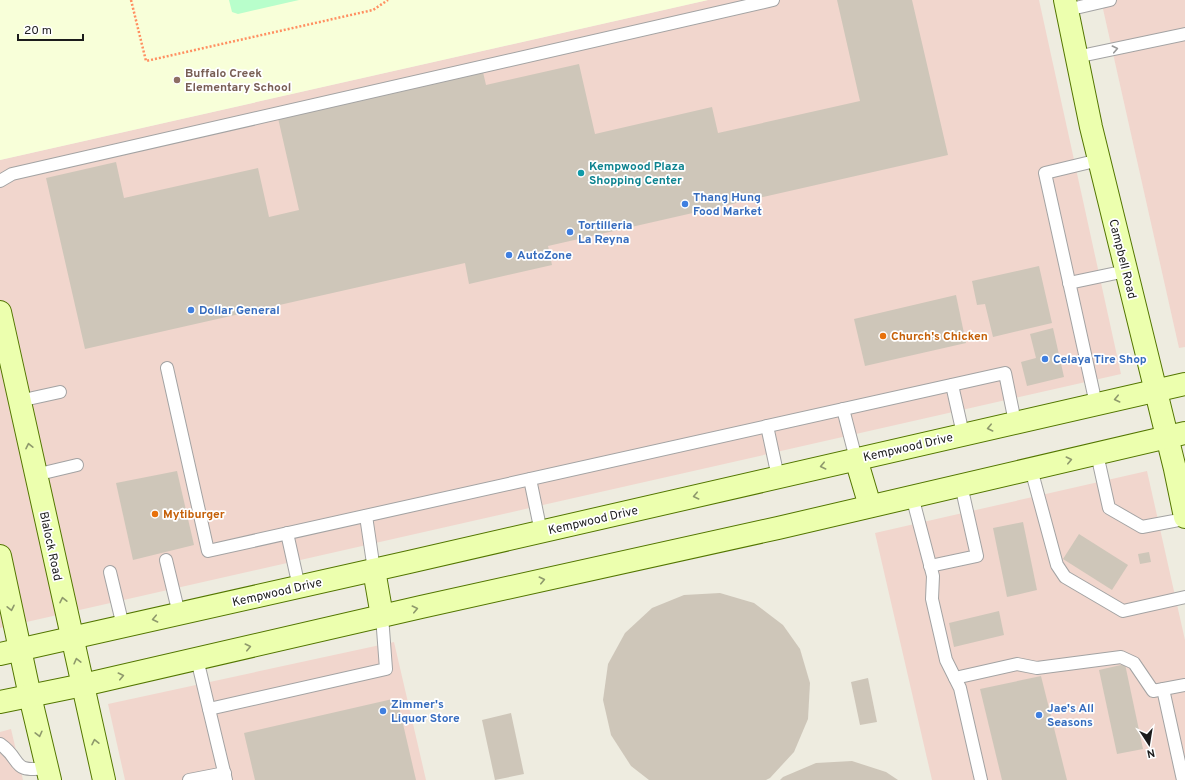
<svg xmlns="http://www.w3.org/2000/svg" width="1185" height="780" font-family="Overpass,sans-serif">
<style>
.commercial{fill:#f1d6cd}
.education{fill:#f8ffd9}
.park{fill:#b8fecb}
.building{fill:#cec6b9}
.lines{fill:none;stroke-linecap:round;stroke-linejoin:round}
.lane-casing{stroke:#a3a3a3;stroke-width:14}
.secondary-casing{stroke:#537600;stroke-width:24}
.path{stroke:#ff8f61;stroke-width:2.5;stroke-dasharray:2 2;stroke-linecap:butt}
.lane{stroke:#fff;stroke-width:12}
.secondary{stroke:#ecffae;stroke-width:22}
.oneway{stroke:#999}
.oneway2{stroke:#8e996c}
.education-dot{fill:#8d6e63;stroke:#fff;stroke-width:1.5}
.culture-dot{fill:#0f9aa8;stroke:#fff;stroke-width:1.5}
.shop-dot{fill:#3f7fe0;stroke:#fff;stroke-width:1.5}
.food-dot{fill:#e8710a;stroke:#fff;stroke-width:1.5}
.labels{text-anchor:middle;stroke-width:3.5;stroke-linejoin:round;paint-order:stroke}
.education-label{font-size:12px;font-weight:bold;fill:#785e54;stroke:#fff;text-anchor:start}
.culture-label{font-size:12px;font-weight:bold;fill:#0d838f;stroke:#fff;text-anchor:start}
.shop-label{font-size:12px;font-weight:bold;fill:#366cbe;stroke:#fff;text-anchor:start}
.street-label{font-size:12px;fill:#1c1c1c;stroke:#fff}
.food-label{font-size:12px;font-weight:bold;fill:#c56008;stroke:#fff;text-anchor:start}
</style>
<rect width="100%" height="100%" fill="#eeece0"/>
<!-- commercial -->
<g class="commercial">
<polygon points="708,0 1039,0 1121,374 0,628 0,160"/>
<polygon points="1101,0 1185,0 1185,347 1179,348"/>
<polygon points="1147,471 1185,640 1185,780 932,780 875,533"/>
<polygon points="394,642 426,780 125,780 108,704"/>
<polygon points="11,729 23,780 0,780 0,732"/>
</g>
<!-- education -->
<polygon class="education" points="0,0 708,0 0,160"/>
<!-- park -->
<polygon class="park" points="229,0 299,0 238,14 232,12"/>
<!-- building -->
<g class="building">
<polygon points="837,0 912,0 948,155 548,246 552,265 469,284 465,263 85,349 46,178 116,162 124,198 258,168 269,217 299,210 278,118 483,72 486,85 579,64 595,134 712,107 718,133 860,101"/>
<polygon points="1039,266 1052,323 993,337 985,304 977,305 972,281"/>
<polygon points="956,295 966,343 865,366 854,319"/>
<polygon points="1053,328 1064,377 1027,386 1021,362 1036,358 1030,334"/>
<polygon points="177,471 194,545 133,560 116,483"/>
<polygon points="1023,522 1037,590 1007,597 993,528"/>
<polygon points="1079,534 1128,565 1112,590 1063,559"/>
<polygon points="1149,552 1151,562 1140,564 1138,554"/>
<polygon points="720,593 754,603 783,625 800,649 810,683 808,719 794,752 770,778 766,780 649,780 631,766 611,735 603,700 608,664 625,633 652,608 684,595"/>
<polygon points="999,611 1004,635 954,647 949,623"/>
<polygon points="1125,664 1143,749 1117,754 1099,670"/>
<polygon points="1041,676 1067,780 1002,780 980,689"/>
<polygon points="868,678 877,722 860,725 851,682"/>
<polygon points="397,698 416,780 255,780 244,733"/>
<polygon points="511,713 524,774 495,780 482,720"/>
<polygon points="852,761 886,772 898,780 780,780 783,777 816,763"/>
</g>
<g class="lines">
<!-- lane casing -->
<g class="lane-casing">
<g id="lane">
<polyline points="1067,10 1110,0"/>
<polyline points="1076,57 1185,34"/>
<polyline points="0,181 12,174 773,0"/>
<polyline points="1069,283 1126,271"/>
<polyline points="167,368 208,551 1005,373 1015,422"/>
<polyline points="952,385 963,434"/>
<polyline points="19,401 60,392"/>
<polyline points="1096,404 1045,173 1099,160"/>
<polyline points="843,409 856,459"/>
<polyline points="767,426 778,477"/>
<polyline points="1097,454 1109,508 1142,527 1185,519"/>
<polyline points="1031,469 1057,565 1065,577 1123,611 1185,597"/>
<polyline points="35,475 77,465"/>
<polyline points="530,479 541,532"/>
<polyline points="912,496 933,576 932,599 946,660 960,688 981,780"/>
<polyline points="366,516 374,570"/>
<polyline points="287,533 299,587"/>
<polyline points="166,560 179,614"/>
<polyline points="930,566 977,556 961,485"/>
<polyline points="110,572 123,626"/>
<polyline points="197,659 226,780"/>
<polyline points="955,678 1017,664 1037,668 1121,657 1134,663 1153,691 1185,685"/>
<polyline points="1163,689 1183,780"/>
<polyline points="209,709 386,669 382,616"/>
<path d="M0,744C24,761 9,773 48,768"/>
<polyline points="189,780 225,773"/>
</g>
</g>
<!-- secondary casing -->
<g class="secondary-casing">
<g id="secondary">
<polyline points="1065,0 1091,127 1175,469 1185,517"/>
<polyline points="0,312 104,780"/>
<polyline points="856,459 870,506"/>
<polyline points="0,556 30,696 50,780"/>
<polyline points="374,570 382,616"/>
<polyline points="0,654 409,562 1185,384"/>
<polyline points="0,702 83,685 421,607 778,528 1185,433"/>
</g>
</g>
<!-- path -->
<polyline class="path" points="131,0 146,61 373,10 388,0"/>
<!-- lane -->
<use href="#lane" class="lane"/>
<!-- secondary -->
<use href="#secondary" class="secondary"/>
</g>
<!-- one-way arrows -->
<defs><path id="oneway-chevron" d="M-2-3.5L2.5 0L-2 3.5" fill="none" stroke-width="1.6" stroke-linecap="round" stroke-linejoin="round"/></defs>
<use class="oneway" href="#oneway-chevron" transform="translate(1115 49) rotate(-12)"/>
<g class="oneway2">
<use href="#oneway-chevron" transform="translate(1117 399) rotate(167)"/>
<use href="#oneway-chevron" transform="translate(990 428) rotate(167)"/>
<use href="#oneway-chevron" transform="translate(29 446) rotate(-102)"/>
<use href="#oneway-chevron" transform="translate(1069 460) rotate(-13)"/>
<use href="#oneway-chevron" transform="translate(823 466) rotate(167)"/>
<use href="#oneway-chevron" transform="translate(696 496) rotate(167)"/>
<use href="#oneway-chevron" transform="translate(542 580) rotate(-13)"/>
<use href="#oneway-chevron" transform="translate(63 600) rotate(-102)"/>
<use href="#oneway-chevron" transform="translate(11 608) rotate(78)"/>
<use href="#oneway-chevron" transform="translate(415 609) rotate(-13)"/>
<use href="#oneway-chevron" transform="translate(155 619) rotate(168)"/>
<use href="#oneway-chevron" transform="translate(248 647) rotate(-13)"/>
<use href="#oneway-chevron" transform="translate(77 661) rotate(-104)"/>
<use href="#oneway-chevron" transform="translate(121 676) rotate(-13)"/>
<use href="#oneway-chevron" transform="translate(39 734) rotate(76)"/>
<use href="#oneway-chevron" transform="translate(95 742) rotate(-102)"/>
</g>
<!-- markers -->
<circle class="education-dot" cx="177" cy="80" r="4"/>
<circle class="culture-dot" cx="581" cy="173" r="4"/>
<g class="shop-dot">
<circle cx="685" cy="204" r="4"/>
<circle cx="570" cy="232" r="4"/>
<circle cx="509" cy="255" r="4"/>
<circle cx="191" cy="310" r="4"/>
<circle cx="1045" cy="359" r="4"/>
<circle cx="383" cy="711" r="4"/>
<circle cx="1039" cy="715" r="4"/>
</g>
<g class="food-dot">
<circle cx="883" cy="336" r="4"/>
<circle cx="155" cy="514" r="4"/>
</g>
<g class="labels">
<!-- education labels -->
<g class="education-label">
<text x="185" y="77">Buffalo Creek<tspan x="185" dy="14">Elementary School</tspan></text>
</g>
<!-- culture labels -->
<g class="culture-label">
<text x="589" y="170">Kempwood Plaza<tspan x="589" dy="14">Shopping Center</tspan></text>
</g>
<!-- shop labels -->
<g class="shop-label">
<text x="693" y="201">Thang Hung<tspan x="693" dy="14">Food Market</tspan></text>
<text x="578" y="229">Tortilleria<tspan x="578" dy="14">La Reyna</tspan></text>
<text x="517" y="259">AutoZone</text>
<text x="199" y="314">Dollar General</text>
<text x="1053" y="363">Celaya Tire Shop</text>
<text x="391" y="708">Zimmer's<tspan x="391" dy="14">Liquor Store</tspan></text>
<text x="1047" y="712">Jae's All<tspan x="1047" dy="14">Seasons</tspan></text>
</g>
<!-- street labels -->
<g class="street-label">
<text transform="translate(1123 259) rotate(76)" y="4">Campbell Road</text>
<text transform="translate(908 447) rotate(-13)" y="4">Kempwood Drive</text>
<text transform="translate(593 520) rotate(-13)" y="4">Kempwood Drive</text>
<text transform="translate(51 546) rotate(78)" y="4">Blalock Road</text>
<text transform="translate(277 592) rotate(-13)" y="4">Kempwood Drive</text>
</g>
<!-- food labels -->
<g class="food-label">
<text x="891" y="340">Church's Chicken</text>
<text x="163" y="518">Mytiburger</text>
</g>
</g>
<!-- north arrow -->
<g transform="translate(1149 744) rotate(168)" stroke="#ffffff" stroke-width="3" paint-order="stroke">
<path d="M0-3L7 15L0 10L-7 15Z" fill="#1c1c1c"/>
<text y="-6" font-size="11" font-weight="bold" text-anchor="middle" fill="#1c1c1c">N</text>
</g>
<!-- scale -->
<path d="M18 34v6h65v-6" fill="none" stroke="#1c1c1c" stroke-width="2"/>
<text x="24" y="34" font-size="12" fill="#1c1c1c" stroke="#ffffff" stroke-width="3" paint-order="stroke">20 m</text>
</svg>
